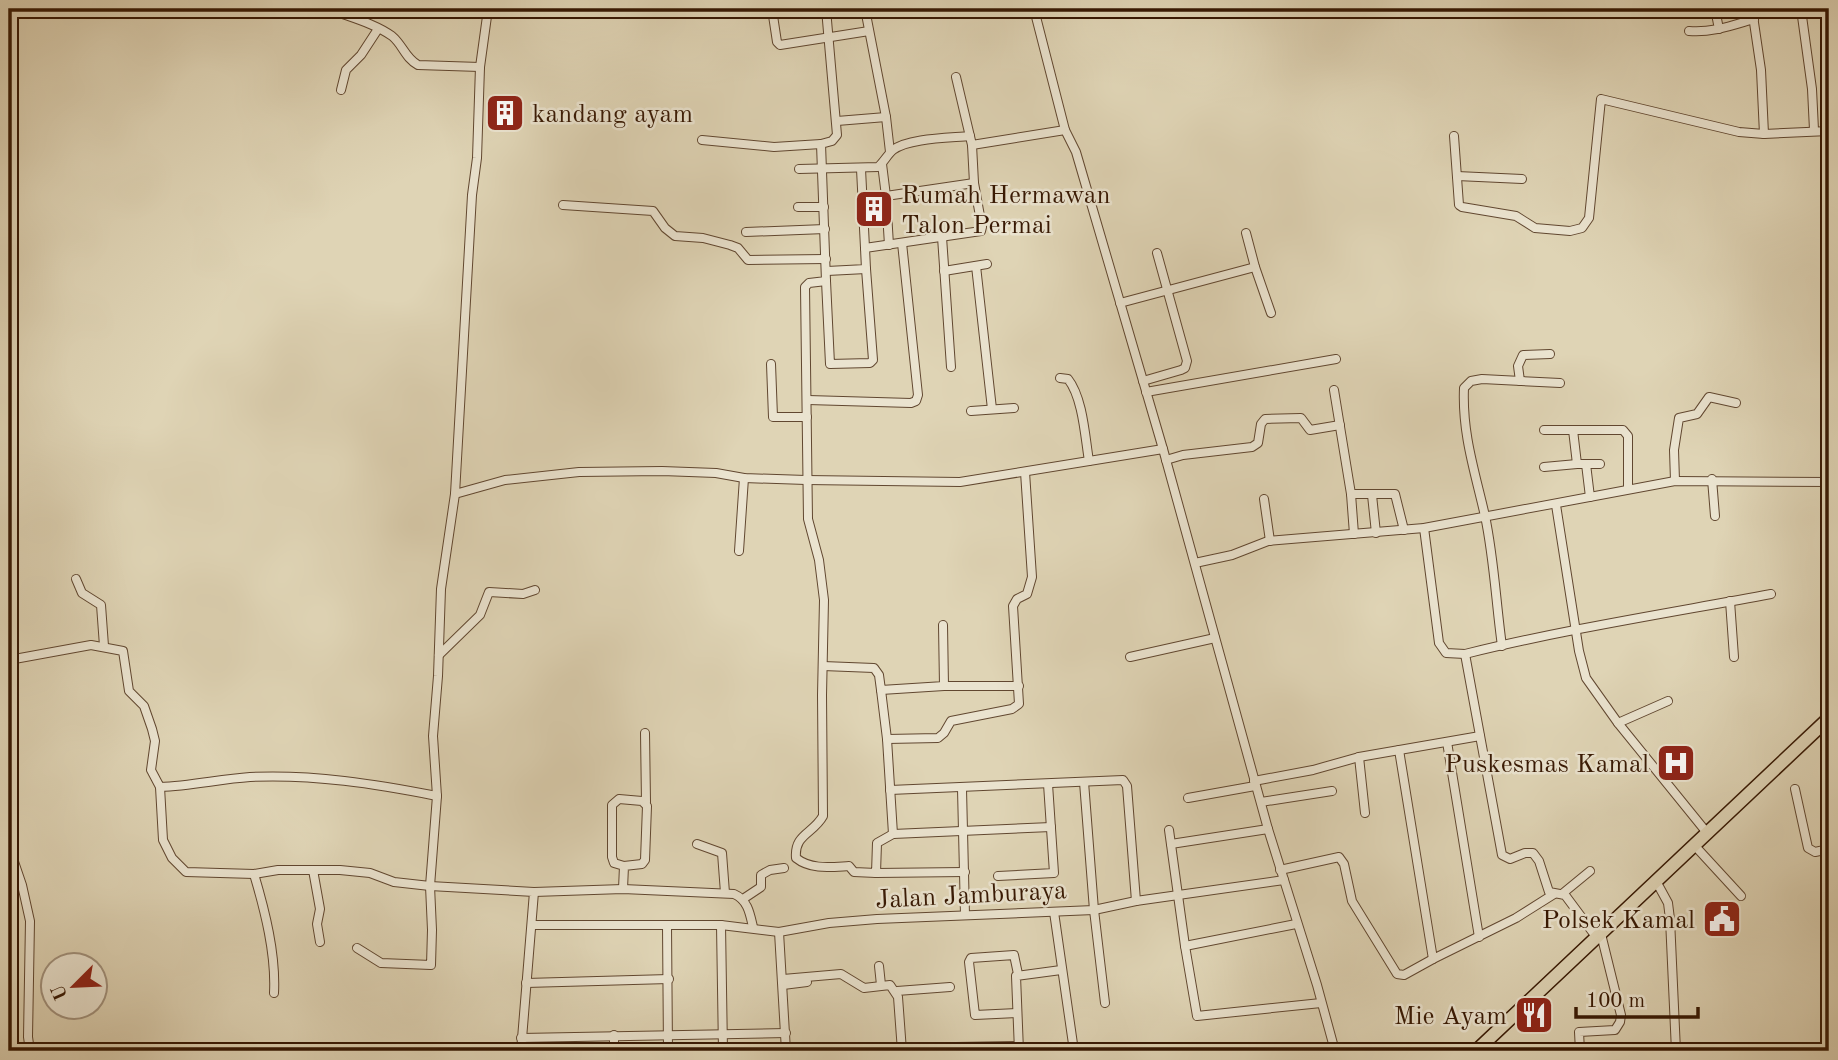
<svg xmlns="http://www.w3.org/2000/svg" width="1838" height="1060" font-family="'Old Standard TT',serif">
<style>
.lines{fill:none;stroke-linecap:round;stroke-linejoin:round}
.minor-casing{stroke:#614730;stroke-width:10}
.highway-casing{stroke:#371803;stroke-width:15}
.minor{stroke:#eae3cf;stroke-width:8}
.highway{stroke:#dfd4b5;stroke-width:12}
.labels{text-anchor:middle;stroke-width:5;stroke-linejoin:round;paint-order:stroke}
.poi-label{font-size:26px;fill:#371803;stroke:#eae3cf;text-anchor:end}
.street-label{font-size:26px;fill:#371803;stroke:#eae3cf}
</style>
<rect width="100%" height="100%" fill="#dfd4b5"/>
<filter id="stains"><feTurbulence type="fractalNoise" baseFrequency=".00286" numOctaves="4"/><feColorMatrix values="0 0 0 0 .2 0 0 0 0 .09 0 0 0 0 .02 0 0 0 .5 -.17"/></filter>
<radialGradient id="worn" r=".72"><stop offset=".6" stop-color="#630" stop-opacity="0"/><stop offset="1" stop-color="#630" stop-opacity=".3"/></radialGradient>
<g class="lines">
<!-- minor casing -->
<g class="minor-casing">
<g id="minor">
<path d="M329,9C349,17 374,23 392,36C403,45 405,58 418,65L480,67"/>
<polyline points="488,9 480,67 477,158 472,195 455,494 505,480 579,472 662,471 716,473 744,478 806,480 960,482 1163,449"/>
<polyline points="772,9 777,42 780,45 869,31"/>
<path d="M826,9L837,135L832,141L821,144L826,281L809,283L805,287L808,519L819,560L824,600L822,695L823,816C813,834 794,834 796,858C811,870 831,867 849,866L854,872L876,873L877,843L893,834L1051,827"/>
<polyline points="865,9 886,117 890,152"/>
<polyline points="1034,9 1065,130"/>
<polyline points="1338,9 1344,12 1360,9"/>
<polyline points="1574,9 1574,10"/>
<polyline points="1715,9 1719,29"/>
<polyline points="1752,9 1761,70 1764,134"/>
<polyline points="1801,9 1812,89 1814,130"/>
<path d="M1689,31C1712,33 1733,25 1754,19"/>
<polyline points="956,77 972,145 1065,130 1076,152 1163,449 1268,829 1317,985 1335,1051"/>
<polyline points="341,90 346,70 361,55 378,29"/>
<polyline points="837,121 886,117"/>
<polyline points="1454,136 1459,205 1462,207 1516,216 1535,228 1570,231 1582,228 1589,218 1601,99 1739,132 1764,134 1829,131"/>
<polyline points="702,140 774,147 821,144"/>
<polyline points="882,164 886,196"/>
<path d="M799,169L878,167C884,162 887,155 893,150C908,138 950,138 970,136"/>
<polyline points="861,169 865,248"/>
<polyline points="1457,176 1522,179"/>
<polyline points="563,205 653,211 665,228 675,236 703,238 730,245 738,248 748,260 826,259"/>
<polyline points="798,207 824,207"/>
<polyline points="746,232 825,229"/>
<polyline points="1246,233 1255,267"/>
<polyline points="942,237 951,367"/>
<polyline points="889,245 886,196 974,183"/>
<polyline points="976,266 992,409"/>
<polyline points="827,271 866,269 865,248 981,231 982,227 974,183 972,145"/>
<polyline points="944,271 987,264"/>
<polyline points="826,281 830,364 870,363 873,360 866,269"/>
<polyline points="1120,303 1255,267 1271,313"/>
<polyline points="771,364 773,417 807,417"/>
<path d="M1060,378L1068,379C1083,398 1085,437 1089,461"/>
<polyline points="1143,381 1181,370 1185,368 1187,361 1157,253"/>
<polyline points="1520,381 1518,366 1523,355 1550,354"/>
<polyline points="1334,390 1351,494 1395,494 1404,530"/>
<polyline points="1146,392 1336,359"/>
<polyline points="808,400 911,403 916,401 918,395 902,243"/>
<polyline points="971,411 1014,408"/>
<polyline points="1544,430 1623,430 1628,436 1628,489"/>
<polyline points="1573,430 1577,464 1600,464"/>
<polyline points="1166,460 1183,455 1252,447 1258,443 1261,424 1265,419 1301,418 1310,430 1340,425"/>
<polyline points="1586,464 1590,497"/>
<polyline points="1544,467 1577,464"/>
<polyline points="1712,479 1715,516"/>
<polyline points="1675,481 1674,450 1679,418 1697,414 1709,397 1736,403"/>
<polyline points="1351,494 1354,534"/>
<polyline points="1372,495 1376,533"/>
<polyline points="1264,499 1270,541"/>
<polyline points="1556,505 1579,651 1586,678 1618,723 1708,834"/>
<path d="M1424,528L1439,643L1446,653L1465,654C1566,629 1669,613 1771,594"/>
<polyline points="739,551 744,478"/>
<polyline points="1195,563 1232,555 1268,541 1424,528 1675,481 1829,482"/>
<polyline points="76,579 82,593 101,605 104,646"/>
<polyline points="1730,601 1734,657"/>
<path d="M1502,646C1496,603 1494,558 1485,516C1475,472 1462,434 1464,388L1471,381L1482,379L1560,383"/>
<polyline points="1465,654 1502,855 1510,859 1525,853 1533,853 1539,861 1549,892 1565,895 1597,938"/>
<polyline points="439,655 480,615 489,592 523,594 535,590"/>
<polyline points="1130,657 1215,638"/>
<path d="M9,660L91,645L123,651L129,691L144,706L152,729L155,741L151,770L160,787C191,786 220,779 250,777C313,774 376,784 437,796"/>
<polyline points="823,666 874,668 879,675 881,690 944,686 943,625"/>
<polyline points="944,686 1019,686"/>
<polyline points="881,690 887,739 893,834"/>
<polyline points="1618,723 1668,701"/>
<polyline points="645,733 646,802"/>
<polyline points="887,739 938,738 944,733 951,721 1012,709 1019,704 1013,606 1017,599 1027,594 1032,577 1025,472"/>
<polyline points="1447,742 1479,937"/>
<polyline points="1399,750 1433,959 1516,918 1554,894"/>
<polyline points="1359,757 1365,813"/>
<polyline points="1254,781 1313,770 1359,757 1480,736"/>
<polyline points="1084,782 1094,910 1105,1003"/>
<polyline points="160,787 163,840 172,858 186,872 254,874 278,870 340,870 370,873 394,882 430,886 534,892 521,1051"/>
<polyline points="962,789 965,915"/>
<polyline points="1795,789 1808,848 1815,852 1829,849"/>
<polyline points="890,790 1123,780 1127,786 1136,901"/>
<polyline points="1188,798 1255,786"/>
<polyline points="1261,802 1332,791"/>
<polyline points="1169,830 1185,946 1197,1016 1321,1003"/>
<polyline points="697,844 722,853 725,893"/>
<polyline points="1171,844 1268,829"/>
<polyline points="1695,846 1741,896"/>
<polyline points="9,847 22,885 30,921 28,1037 30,1051"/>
<polyline points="313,870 320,909 317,924 320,942"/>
<polyline points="1280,870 1339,857 1344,864 1352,901 1397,974 1404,975 1433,959"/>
<polyline points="876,873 965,872"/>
<path d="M254,874C265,911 276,954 274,993"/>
<polyline points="998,876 1054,873 1048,784"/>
<polyline points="1656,881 1668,903 1670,919 1676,1051"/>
<polyline points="623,889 624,866 614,863 612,857 612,805 619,799 642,801 647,806 645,860 642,864 624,866"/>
<path d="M534,892L623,889L734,894C748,900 750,914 753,927"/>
<polyline points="1562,894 1590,871"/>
<polyline points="743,899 761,887 761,875 770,870 784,868"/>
<polyline points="1054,912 1074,1051"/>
<polyline points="532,925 721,925 723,1051"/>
<polyline points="721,925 779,932"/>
<polyline points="667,926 668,1051"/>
<polyline points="1185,946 1296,924"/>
<polyline points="357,948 381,963 431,965 432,930 430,886 437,796 433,736 438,676 441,589 455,494"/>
<polyline points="879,966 881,985"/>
<polyline points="783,979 841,974 864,988 890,985 898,997 902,1051"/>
<polyline points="526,983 669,979"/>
<polyline points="783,985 807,982"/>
<polyline points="897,991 950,987"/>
<polyline points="1017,1013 975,1015 969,962 971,958 1014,955 1018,974"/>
<polyline points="614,1035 614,1051"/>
<polyline points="521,1038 786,1033"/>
<polyline points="956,1047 1019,1046"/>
<polyline points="786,1051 779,932 829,923 877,919 1094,910 1136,901 1284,880"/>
<polyline points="1019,1051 1016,976 1061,970"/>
<polyline points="1580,1051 1579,1032 1615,1030 1620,1022 1621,1015 1601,934"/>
</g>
</g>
<!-- highway casing -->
<g class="highway-casing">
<polyline id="highway" points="1476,1051 1829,718"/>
</g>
<!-- minor -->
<use href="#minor" class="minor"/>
<!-- highway -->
<use href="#highway" class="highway"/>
</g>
<!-- icons -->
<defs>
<g id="building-square" transform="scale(2.0125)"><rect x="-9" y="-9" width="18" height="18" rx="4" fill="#8f2418" stroke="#eae3cf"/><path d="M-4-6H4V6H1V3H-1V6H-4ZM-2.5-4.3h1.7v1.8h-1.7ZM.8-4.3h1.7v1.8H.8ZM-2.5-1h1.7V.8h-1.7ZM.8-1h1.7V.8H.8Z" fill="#fff"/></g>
<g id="hospital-square" transform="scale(2.0125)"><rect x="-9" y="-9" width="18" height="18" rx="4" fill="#8f2418" stroke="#eae3cf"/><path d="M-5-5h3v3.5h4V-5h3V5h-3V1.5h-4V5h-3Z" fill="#fff"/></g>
<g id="civic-square" transform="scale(2.0125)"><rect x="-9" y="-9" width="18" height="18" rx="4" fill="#8f2418" stroke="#eae3cf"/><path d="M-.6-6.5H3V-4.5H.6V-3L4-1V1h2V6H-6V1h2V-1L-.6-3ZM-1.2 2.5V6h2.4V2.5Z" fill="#fff"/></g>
<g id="restaurant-square" transform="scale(2.0125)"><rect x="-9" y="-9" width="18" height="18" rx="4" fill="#8f2418" stroke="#eae3cf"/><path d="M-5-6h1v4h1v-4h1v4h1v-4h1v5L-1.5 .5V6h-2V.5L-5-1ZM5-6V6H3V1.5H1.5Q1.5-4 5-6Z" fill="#fff"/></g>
</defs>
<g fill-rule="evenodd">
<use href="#building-square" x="505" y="113"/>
<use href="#building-square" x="874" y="209"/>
<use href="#hospital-square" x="1676" y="763"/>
<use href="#civic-square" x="1722" y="919"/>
<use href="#restaurant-square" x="1534" y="1015"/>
</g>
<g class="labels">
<!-- poi labels -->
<g class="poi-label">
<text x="532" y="122" text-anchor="start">kandang ayam</text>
<text x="901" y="203" text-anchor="start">Rumah Hermawan<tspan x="901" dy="30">Talon Permai</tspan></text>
<text x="1649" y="772">Puskesmas Kamal</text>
<text x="1695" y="928">Polsek Kamal</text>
<text x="1507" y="1024">Mie Ayam</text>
</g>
<!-- street labels -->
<g class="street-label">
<text transform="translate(971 894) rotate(-3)" y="9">Jalan Jamburaya</text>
</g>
</g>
<!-- margin -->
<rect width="1838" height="1060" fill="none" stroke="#dfd4b5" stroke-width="35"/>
<rect x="10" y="10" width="1817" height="1039" fill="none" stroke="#371803" stroke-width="3.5"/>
<rect x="18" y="18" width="1803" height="1025" fill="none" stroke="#371803" stroke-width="2"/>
<!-- north arrow -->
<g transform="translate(74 986) rotate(246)"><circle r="33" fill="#eae3cf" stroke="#a2927d" stroke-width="2"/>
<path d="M0-5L12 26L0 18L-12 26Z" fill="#8f2418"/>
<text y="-10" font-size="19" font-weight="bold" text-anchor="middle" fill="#371803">U</text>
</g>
<!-- scale -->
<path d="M1576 1007v10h122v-10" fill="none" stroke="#371803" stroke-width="3.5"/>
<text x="1586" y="1007" font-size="21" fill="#371803" stroke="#eae3cf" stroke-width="5" paint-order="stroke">100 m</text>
<rect width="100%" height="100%" filter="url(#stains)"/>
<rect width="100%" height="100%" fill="url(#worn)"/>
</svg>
